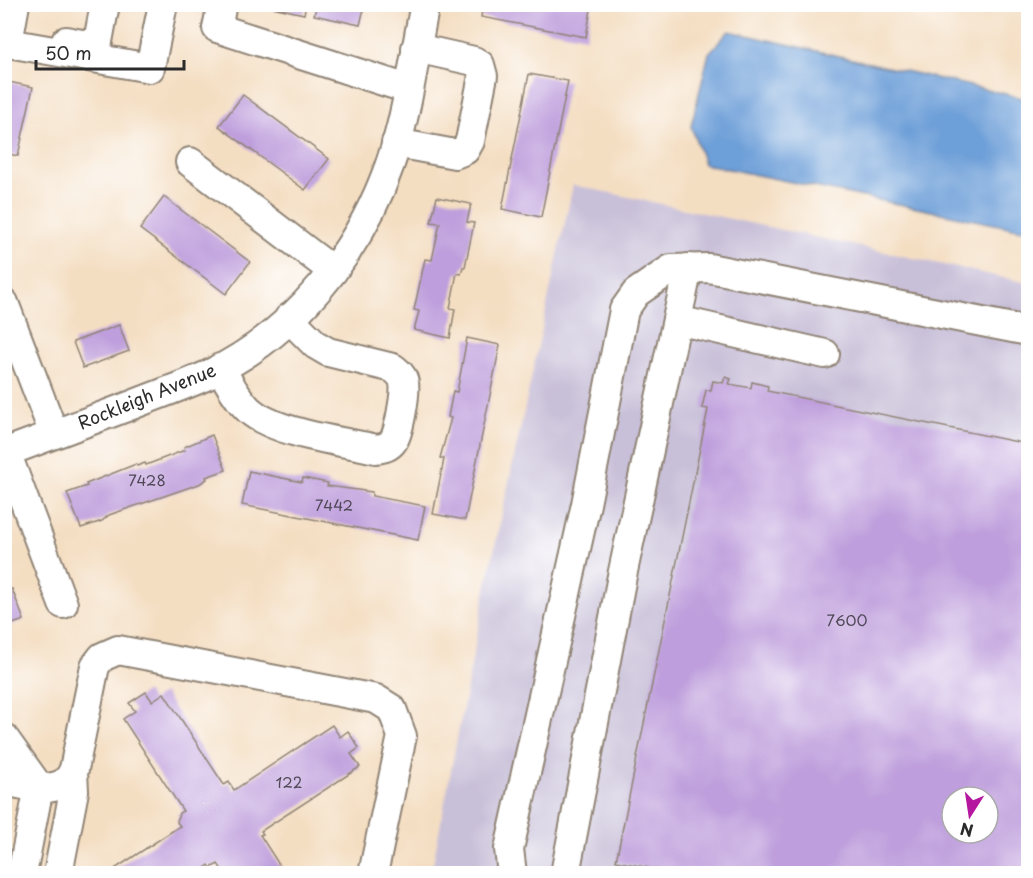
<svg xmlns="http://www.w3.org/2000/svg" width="1033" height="878" font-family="'Playpen Sans',sans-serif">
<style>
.industrial{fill:#c8bfd8;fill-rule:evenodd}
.water{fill:#6d9fd8;stroke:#4c6582;stroke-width:1.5}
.building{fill:#be9edc;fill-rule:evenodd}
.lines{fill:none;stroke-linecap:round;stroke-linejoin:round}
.minor-casing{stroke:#908476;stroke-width:32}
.minor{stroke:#fff;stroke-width:28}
.labels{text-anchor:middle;stroke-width:4.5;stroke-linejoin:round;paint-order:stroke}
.number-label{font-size:15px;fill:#504857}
.street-label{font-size:18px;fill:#2b2b2b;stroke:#fff}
</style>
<rect width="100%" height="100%" fill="#fff"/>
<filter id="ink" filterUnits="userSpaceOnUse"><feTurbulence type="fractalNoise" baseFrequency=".0167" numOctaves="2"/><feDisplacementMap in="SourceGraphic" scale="12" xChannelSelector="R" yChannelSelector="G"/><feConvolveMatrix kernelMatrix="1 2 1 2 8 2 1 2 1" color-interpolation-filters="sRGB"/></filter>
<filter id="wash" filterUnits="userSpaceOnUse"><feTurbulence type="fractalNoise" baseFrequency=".008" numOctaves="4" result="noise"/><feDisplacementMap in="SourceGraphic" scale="24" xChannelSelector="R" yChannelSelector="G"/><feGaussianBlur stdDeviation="1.35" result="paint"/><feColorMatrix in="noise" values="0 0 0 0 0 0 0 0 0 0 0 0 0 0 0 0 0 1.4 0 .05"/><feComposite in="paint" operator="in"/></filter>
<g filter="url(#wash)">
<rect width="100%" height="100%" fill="#f4dec2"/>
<!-- industrial -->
<path class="industrial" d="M573,185L1028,283V873L431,874L487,583ZM952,797H988V833H952Z"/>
<!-- water -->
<polygon class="water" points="729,31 1028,99 1028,231 704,164 691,126 709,53"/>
<g id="blocks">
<!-- building -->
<g class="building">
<polygon points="317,4 365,4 360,25 314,15"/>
<polygon points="483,4 592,4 586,37 481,17"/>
<polygon points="263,5 306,5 304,14"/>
<polygon points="529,74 568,81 541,217 502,209"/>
<polygon points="4,81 33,87 18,156 4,153"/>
<polygon points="243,95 329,159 305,190 219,126"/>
<polygon points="164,197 250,262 226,294 140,229"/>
<polygon points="437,197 471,204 467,222 474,223 465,267 463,267 461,274 457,273 450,308 455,309 450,338 414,330 419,311 414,310 425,259 432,260 440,223 431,222"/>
<polygon points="119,325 129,351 83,368 73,342"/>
<polygon points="467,338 500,345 465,520 433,514 444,459 440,458 451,418 448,417 453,391 457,392"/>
<path d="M725,377L731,379L729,384L751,388L752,382L768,386L767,391L1028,444V874H677L616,861L708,409L702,408L706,390H711L713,381L723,383ZM952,797H988V833H952Z"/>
<polygon points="212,435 226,470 206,477 207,479 199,484 109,515 102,521 81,528 67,493 87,486 86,484 136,464 137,466 145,463 146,465 185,450 184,447"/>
<polygon points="249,471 302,482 303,478 328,483 327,486 372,492 372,496 425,506 418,540 242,505"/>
<polygon points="4,581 9,591 12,589 24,620 4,627"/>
<polygon points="146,692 152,701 164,693 224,785 229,782 234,790 332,725 340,737 348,731 359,748 351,754 360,767 261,831 263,834 260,835 285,874 225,874 218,864 211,868 209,865 197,874 107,874 180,826 177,822 179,813 183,811 123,719 135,711 129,703"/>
</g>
</g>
</g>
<g filter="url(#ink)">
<use href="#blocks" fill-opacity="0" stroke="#908476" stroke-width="1.5"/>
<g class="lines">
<!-- minor casing -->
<g class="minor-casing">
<g id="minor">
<polyline points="15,4 8,43 150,68 163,4"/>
<polyline points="222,4 217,28 408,89"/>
<polyline points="66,41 97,47 105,4"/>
<polyline points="396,143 455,154 465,150 470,141 483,76 480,65 474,61 416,48"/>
<polyline points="190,162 333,271"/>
<polyline points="4,303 54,434"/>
<polyline points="677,320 825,354"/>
<path d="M220,368C229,382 236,398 249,410C274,433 341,441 376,449C383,448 389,447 393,441C399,433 406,393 404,383C403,376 398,372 393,368L328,352L316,345L289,318"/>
<polyline points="6,452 63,604"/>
<path d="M4,453C47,437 89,421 132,405C157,395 183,386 208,375C294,334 359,253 390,164C408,113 414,57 425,4"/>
<polyline points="4,738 39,787"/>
<path d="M4,781C28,785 63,799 74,769L95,666L102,657L118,650L376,699L392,709L402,736L373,874"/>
<polyline points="22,874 39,787"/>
<polyline points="58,874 74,791 73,772"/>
<polyline points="512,874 509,849 586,504 624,310 636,293 671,269 709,268 1028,331"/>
<polyline points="565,874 622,576 688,268"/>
</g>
</g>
<!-- minor -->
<use href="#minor" class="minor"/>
</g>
</g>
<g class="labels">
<!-- number labels -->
<g class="number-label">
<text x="147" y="486">7428</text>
<text x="334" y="511">7442</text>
<text x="847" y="626">7600</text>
<text x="289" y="788">122</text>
</g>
<!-- street labels -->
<g class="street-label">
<text transform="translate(147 397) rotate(-22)" y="6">Rockleigh Avenue</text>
</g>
</g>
<!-- margin -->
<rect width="1033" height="878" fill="none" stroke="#fff" stroke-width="24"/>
<!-- north arrow -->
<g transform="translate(970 815) rotate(192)"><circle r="28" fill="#ffffff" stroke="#aaaaaa" stroke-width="1.5"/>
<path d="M0-4.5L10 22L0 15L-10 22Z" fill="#b5179e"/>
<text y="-9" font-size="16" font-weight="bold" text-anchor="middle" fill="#2b2b2b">N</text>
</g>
<!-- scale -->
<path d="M36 60v9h148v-9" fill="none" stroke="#2b2b2b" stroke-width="3"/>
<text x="45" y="60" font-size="18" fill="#2b2b2b" stroke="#ffffff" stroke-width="4.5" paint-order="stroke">50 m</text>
</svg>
